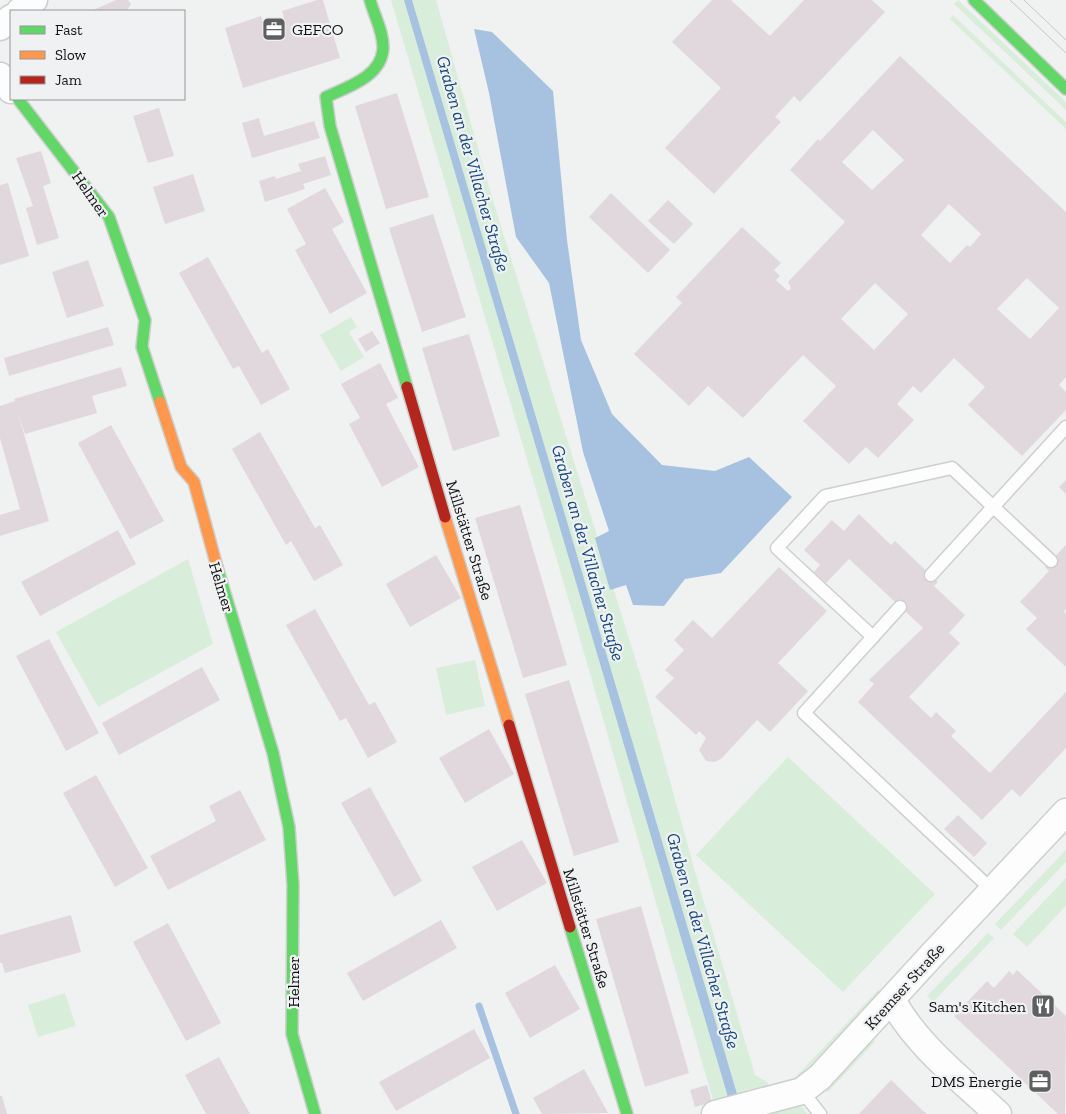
<svg xmlns="http://www.w3.org/2000/svg" width="1066" height="1114" font-family="'Zilla Slab',serif">
<style>
.green{fill:#d9eeda}
.water{fill:#a7c2e1}
.lines{fill:none;stroke-linecap:round;stroke-linejoin:round}
.stream{stroke:#a7c2e1;stroke-width:7}
.building{fill:#e1d8de;fill-rule:evenodd}
.lane-casing{stroke:#cecfcf;stroke-width:15}
.street-casing{stroke:#cecfcf;stroke-width:29}
.fast-casing{stroke:#cecfcf;stroke-width:14}
.slow-casing{stroke:#cecfcf;stroke-width:14}
.jam-casing{stroke:#cecfcf;stroke-width:14}
.lane{stroke:#fdfdfd;stroke-width:12}
.street{stroke:#fdfdfd;stroke-width:26}
.fast{stroke:#63d668;stroke-width:11}
.slow{stroke:#ff974d;stroke-width:11}
.jam{stroke:#b3261e;stroke-width:11}
.tram{stroke:#c6c6c6;stroke-width:1}
.labels{text-anchor:middle;stroke-width:4.5;stroke-linejoin:round;paint-order:stroke}
.poi-label{font-size:16px;fill:#101011;stroke:#eff1f2;text-anchor:end}
.street-label{font-size:16px;fill:#101011;stroke:#eff1f2}
.water-label{font-size:18px;font-style:italic;fill:#13497f;stroke:#eff1f2}
</style>
<rect width="100%" height="100%" fill="#f0f1f1"/>
<!-- green -->
<g class="green">
<polygon points="391,0 436,0 491,194 644,687 698,882 755,1075 767,1082 780,1108 800,1104 807,1114 717,1114 571,608"/>
<polygon points="958,0 1066,102 1066,110 954,4"/>
<polygon points="953,15 1066,122 1066,129 950,19"/>
<polygon points="351,317 357,327 349,332 364,357 341,371 320,335"/>
<polygon points="188,559 213,644 98,707 56,632"/>
<polygon points="475,660 485,706 446,715 436,668"/>
<polygon points="788,757 935,894 843,992 696,855"/>
<polygon points="1066,850 1066,862 1001,930 995,924"/>
<polygon points="1066,878 1066,906 1027,947 1013,934"/>
<polygon points="988,933 994,938 933,1002 927,996"/>
<polygon points="879,989 877,1005 812,1072 790,1083"/>
<polygon points="65,993 76,1026 38,1037 28,1005"/>
<polygon points="869,1036 875,1042 828,1092 821,1086"/>
</g>
<!-- water -->
<g class="water">
<polygon points="404,0 412,0 743,1114 733,1114"/>
<polygon points="474,29 492,32 553,91 567,240 581,340 612,414 662,465 715,471 749,457 792,497 721,573 685,579 664,606 633,605 626,585 610,590 595,538 609,531 583,452 549,283 516,237 489,93"/>
</g>
<g class="lines">
<!-- stream -->
<polyline class="stream" points="479,1006 516,1114"/>
</g>
<!-- building -->
<g class="building">
<polygon points="116,0 128,0 131,4 127,11 91,11"/>
<polygon points="317,0 323,0 340,58 243,88 225,28 261,16 264,24 284,18 282,11"/>
<polygon points="712,0 731,0 770,36 804,0 872,0 885,12 800,102 794,96 775,117 781,122 714,194 665,148 721,88 672,42"/>
<path d="M900,56L1066,212V377L1059,385L1066,392V410L1022,456L968,405L985,387L954,358L921,393L913,386L897,404L914,420L878,458L866,447L849,464L803,421L836,386L803,355L743,418L708,386L689,406L634,354L682,303L676,297L742,227L781,263L774,270L780,276L776,280L788,291L791,288L788,282L845,222L790,170L818,139L820,141ZM873,130L904,160L872,190L842,162ZM949,204L981,234L970,247L967,245L950,263L921,235ZM1027,278L1059,308L1030,339L997,309ZM875,283L908,314L874,350L841,319Z"/>
<polygon points="397,93 429,197 386,209 355,106"/>
<polygon points="159,108 174,156 148,163 133,116"/>
<polygon points="259,118 264,136 314,121 320,138 252,158 242,123"/>
<polygon points="41,151 51,183 43,186 59,238 37,245 26,208 33,206 16,158"/>
<polygon points="325,156 331,175 303,184 305,189 265,202 259,181 275,176 276,179 301,171 298,164"/>
<polygon points="193,174 205,211 165,224 153,187"/>
<polygon points="8,183 29,256 0,265 0,185"/>
<polygon points="325,188 344,222 332,229 367,293 330,314 295,250 306,244 287,209"/>
<polygon points="611,193 670,250 648,273 589,217"/>
<polygon points="668,200 693,224 674,244 648,221"/>
<polygon points="433,214 466,317 422,332 389,228"/>
<polygon points="208,257 262,353 268,349 290,389 261,405 239,366 233,369 179,273"/>
<polygon points="88,260 104,306 67,318 52,272"/>
<polygon points="108,327 114,345 9,376 4,358"/>
<polygon points="372,331 380,343 366,352 358,339"/>
<polygon points="469,334 500,436 453,451 422,348"/>
<polygon points="380,363 398,398 386,404 419,467 382,487 349,424 360,418 341,384"/>
<polygon points="121,367 127,386 92,396 97,413 25,434 18,413 49,521 0,536 0,515 20,509 0,438 0,406 15,401 14,399"/>
<polygon points="111,425 164,521 130,539 78,443"/>
<polygon points="260,432 315,528 320,525 343,565 314,581 291,541 286,545 232,449"/>
<polygon points="1066,480 1066,494 1059,487"/>
<polygon points="520,505 567,665 523,678 475,518"/>
<polygon points="859,514 891,545 895,541 938,582 934,586 965,615 949,633 960,643 909,697 931,718 936,712 956,731 951,736 990,773 1066,692 1066,748 1020,797 1012,789 982,820 858,702 874,684 869,680 923,628 849,559 826,583 814,572 820,565 804,550 832,520 844,531"/>
<polygon points="118,530 136,564 40,616 21,582"/>
<polygon points="1066,545 1066,609 1064,612 1066,614 1066,667 1026,629 1037,618 1020,602 1049,571 1045,567"/>
<polygon points="436,555 461,598 410,627 386,584"/>
<polygon points="779,567 827,611 778,663 808,691 770,732 757,720 722,758 715,762 706,761 699,750 706,738 699,731 696,735 655,697 674,678 665,670 684,650 674,640 693,620 712,638"/>
<polygon points="315,609 369,705 375,702 397,742 368,758 346,718 340,721 286,625"/>
<polygon points="49,639 99,733 66,751 16,656"/>
<polygon points="202,667 220,700 119,755 102,723"/>
<polygon points="569,680 619,842 574,856 525,694"/>
<polygon points="489,729 514,774 465,803 439,758"/>
<polygon points="96,775 148,868 115,887 63,793"/>
<polygon points="370,787 422,881 394,897 341,803"/>
<polygon points="240,790 266,840 168,890 150,856 216,821 209,806"/>
<polygon points="958,815 987,843 974,857 944,829"/>
<polygon points="522,840 547,883 497,911 472,867"/>
<polygon points="641,906 689,1073 645,1087 596,919"/>
<polygon points="71,915 81,952 5,973 2,963 0,963 0,935"/>
<polygon points="441,920 457,948 363,1001 347,973"/>
<polygon points="168,923 221,1023 186,1041 133,942"/>
<polygon points="555,965 580,1009 530,1038 505,993"/>
<polygon points="1017,970 1066,1016 1065,1114 1058,1114 954,1016 987,981 994,988 1009,971 1013,975"/>
<polygon points="474,1029 490,1058 396,1111 379,1082"/>
<polygon points="219,1057 240,1096 250,1114 206,1114 185,1075"/>
<polygon points="584,1069 608,1113 542,1114 533,1098"/>
<polygon points="891,1080 922,1110 927,1114 859,1114"/>
<polygon points="707,1085 712,1102 695,1107 690,1090"/>
<polygon points="0,1096 2,1096 7,1114 0,1114"/>
</g>
<g class="lines">
<!-- lane casing -->
<g class="lane-casing">
<g id="lane">
<polyline points="931,575 1066,427"/>
<polyline points="900,607 804,713 993,891"/>
<polyline points="873,637 777,548 825,496 952,468 1051,561"/>
<polyline points="802,1091 820,1114"/>
</g>
</g>
<!-- street casing -->
<g class="street-casing">
<g id="street">
<polyline points="20,11 34,0"/>
<polyline points="0,27 11,18"/>
<polyline points="0,76 11,90"/>
<path d="M892,1000C917,1046 961,1079 998,1114"/>
<polyline points="715,1114 802,1091 820,1077 931,956 1066,812"/>
</g>
</g>
<!-- fast casing -->
<g class="fast-casing">
<g id="fast">
<path d="M370,0C374,15 384,33 383,49C381,77 347,87 326,97L330,126L407,387"/>
<polyline points="974,0 1066,89"/>
<polyline points="18,99 109,217 145,320 142,347 160,402"/>
<polyline points="217,567 273,753 289,827 293,885 292,1034 315,1114"/>
<polyline points="570,927 627,1114"/>
</g>
</g>
<!-- slow casing -->
<g class="slow-casing">
<g id="slow">
<polyline points="160,402 181,467 194,482 217,567"/>
<polyline points="445,517 509,725"/>
</g>
</g>
<!-- jam casing -->
<g class="jam-casing">
<g id="jam">
<polyline points="407,387 445,517"/>
<polyline points="509,725 570,927"/>
</g>
</g>
<!-- lane -->
<use href="#lane" class="lane"/>
<!-- street -->
<use href="#street" class="street"/>
<!-- fast -->
<use href="#fast" class="fast"/>
<!-- slow -->
<use href="#slow" class="slow"/>
<!-- jam -->
<use href="#jam" class="jam"/>
<!-- tram -->
<g class="tram">
<polyline points="1010,0 1066,53"/>
<polyline points="1024,0 1066,40"/>
</g>
</g>
<!-- icons -->
<defs>
<g id="office-square" transform="scale(1.25)"><rect x="-9" y="-9" width="18" height="18" rx="4" fill="#5e5f5f" stroke="#eff1f2"/><path d="M-6-3h4V-5.5h4V-3h4V5H-6ZM-1-4.5V-3h2v-1.5ZM-6 0V1H6V0Z" fill="#fff"/></g>
<g id="restaurant-square" transform="scale(1.25)"><rect x="-9" y="-9" width="18" height="18" rx="4" fill="#5e5f5f" stroke="#eff1f2"/><path d="M-5-6h1v4h1v-4h1v4h1v-4h1v5L-1.5 .5V6h-2V.5L-5-1ZM5-6V6H3V1.5H1.5Q1.5-4 5-6Z" fill="#fff"/></g>
</defs>
<g fill-rule="evenodd">
<use href="#office-square" x="274" y="29"/>
<use href="#restaurant-square" x="1043" y="1006"/>
<use href="#office-square" x="1040" y="1081"/>
</g>
<g class="labels">
<!-- poi labels -->
<g class="poi-label">
<text x="292" y="35" text-anchor="start">GEFCO</text>
<text x="1026" y="1012">Sam's Kitchen</text>
<text x="1022" y="1087">DMS Energie</text>
</g>
<!-- street labels -->
<g class="street-label">
<text transform="translate(91 194) rotate(55)" y="6">Helmer</text>
<text transform="translate(470 540) rotate(73)" y="6">Millstätter Straße</text>
<text transform="translate(222 587) rotate(73)" y="6">Helmer</text>
<text transform="translate(587 928) rotate(73)" y="6">Millstätter Straße</text>
<text transform="translate(293 982) rotate(-90)" y="6">Helmer</text>
<text transform="translate(904 986) rotate(-48)" y="6">Kremser Straße</text>
</g>
<!-- water labels -->
<g class="water-label">
<text transform="translate(473 164) rotate(74)" y="6">Graben an der Villacher Straße</text>
<text transform="translate(588 553) rotate(74)" y="6">Graben an der Villacher Straße</text>
<text transform="translate(703 941) rotate(74)" y="6">Graben an der Villacher Straße</text>
</g>
</g>
<!-- legend -->
<rect x="10" y="10" width="175" height="90" fill="#eff1f2" stroke="#969798"/>
<rect x="20" y="26" width="25" height="8" fill="#63d668" stroke="#969798"/>
<text x="55" y="35" font-size="15" fill="#101011">Fast</text>
<rect x="20" y="51" width="25" height="8" fill="#ff974d" stroke="#969798"/>
<text x="55" y="60" font-size="15" fill="#101011">Slow</text>
<rect x="20" y="76" width="25" height="8" fill="#b3261e" stroke="#969798"/>
<text x="55" y="85" font-size="15" fill="#101011">Jam</text>
</svg>
